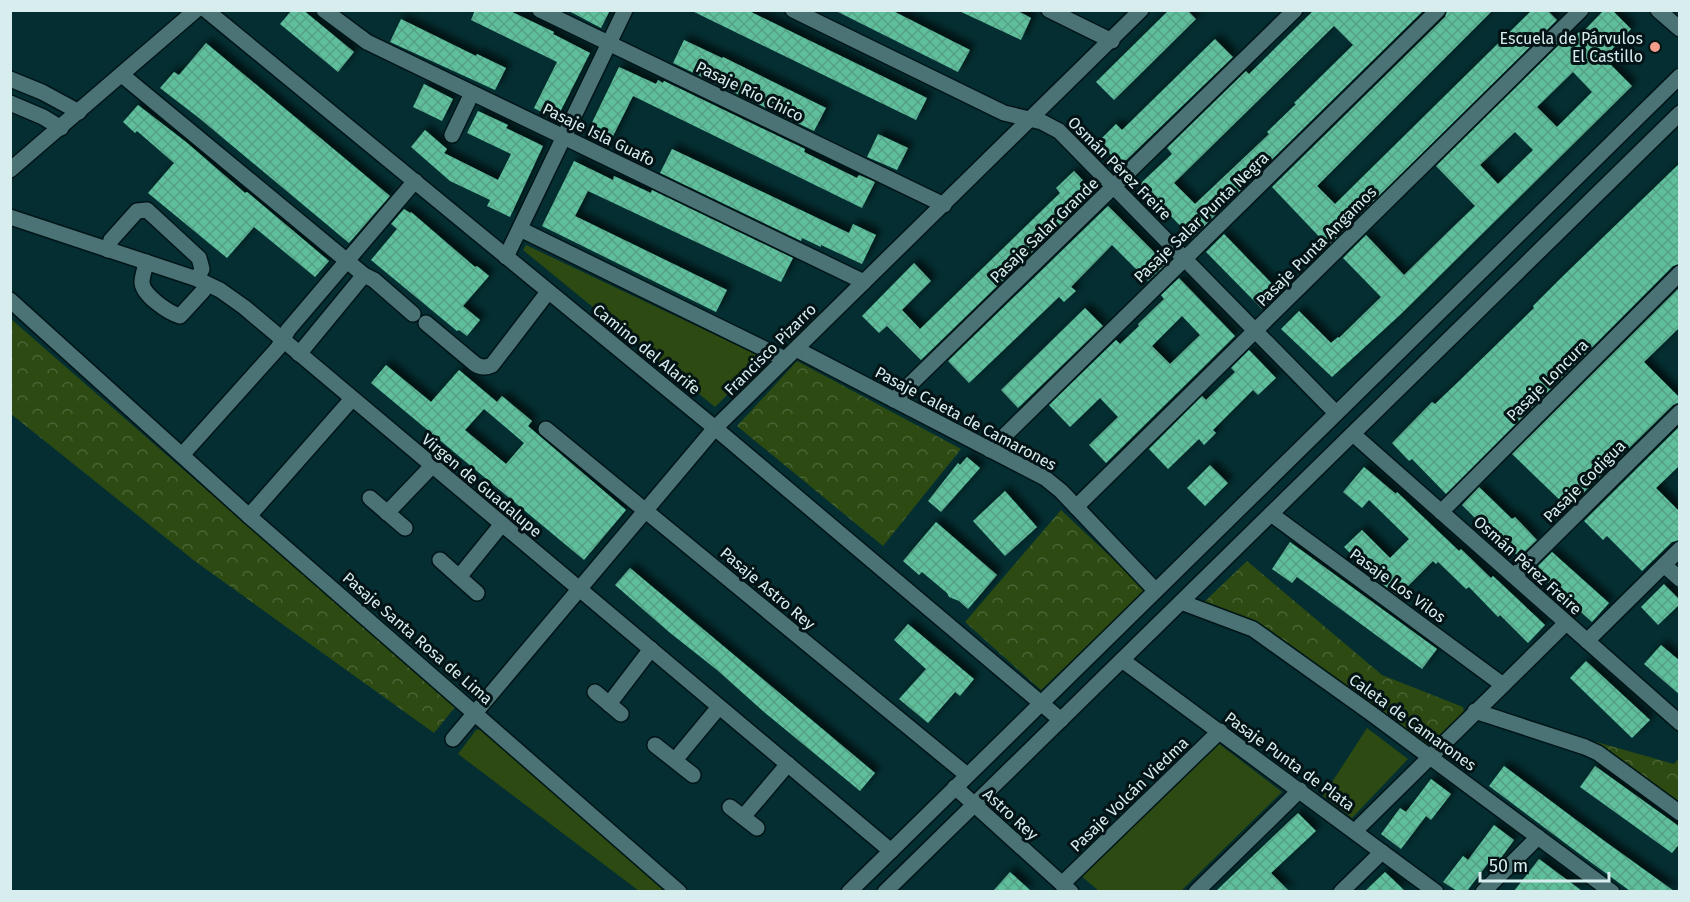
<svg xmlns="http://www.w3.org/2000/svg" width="1690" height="902" font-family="'Fira Sans',sans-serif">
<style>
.grass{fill:#2c4a12}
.park{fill:url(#park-crowns)}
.building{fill:url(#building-cross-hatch);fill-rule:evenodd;filter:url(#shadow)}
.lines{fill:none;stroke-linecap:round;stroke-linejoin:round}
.street-casing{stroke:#001517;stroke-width:18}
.secondary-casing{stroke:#001517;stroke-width:18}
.street{stroke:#4b7275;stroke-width:15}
.secondary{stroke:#4b7275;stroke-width:15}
.poi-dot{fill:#f49d8b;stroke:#041315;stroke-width:2}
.labels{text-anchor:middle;stroke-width:6;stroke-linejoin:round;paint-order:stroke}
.poi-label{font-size:16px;fill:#d8edee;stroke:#041315;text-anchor:end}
.street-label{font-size:16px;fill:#d8edee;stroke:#041315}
</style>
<defs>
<pattern id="park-crowns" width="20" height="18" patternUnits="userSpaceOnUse" patternTransform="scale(1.5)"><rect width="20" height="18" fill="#2c4a12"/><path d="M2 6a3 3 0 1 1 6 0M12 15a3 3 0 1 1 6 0" fill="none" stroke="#4a6435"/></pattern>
<pattern id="building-cross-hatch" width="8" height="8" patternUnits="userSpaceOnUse" patternTransform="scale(1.5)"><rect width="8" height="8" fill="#5ebe9b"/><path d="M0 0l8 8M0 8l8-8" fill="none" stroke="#57a086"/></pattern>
<filter id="shadow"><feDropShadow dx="5.5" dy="-5.5" stdDeviation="3" flood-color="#0009"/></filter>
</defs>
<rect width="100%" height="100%" fill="#042e31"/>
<!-- grass -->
<g class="grass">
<polygon points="526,245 764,358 715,407 523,250"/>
<polygon points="1367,728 1408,759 1352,818 1323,796"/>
<polygon points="481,729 664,891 639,891 458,754 476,730"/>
<polygon points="1218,743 1282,792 1181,891 1099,891 1080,875"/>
</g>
<!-- park -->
<g class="park">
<polygon points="11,319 455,707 434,733 196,562 11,414"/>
<polygon points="797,361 961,449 883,546 737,426"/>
<polygon points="1061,510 1146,590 1041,690 965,622"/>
<polygon points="1247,561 1382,675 1463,707 1464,712 1430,745 1427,745 1263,626 1199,607"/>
<polygon points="1593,741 1674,764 1679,758 1679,806"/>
</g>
<!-- building -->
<g class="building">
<polygon points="292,10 303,10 354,52 338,72 280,24"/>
<polygon points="475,10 508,10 554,32 553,34 590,53 556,120 534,108 557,62 471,20"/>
<polygon points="567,10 610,10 601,28"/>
<polygon points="690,10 747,10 927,98 916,120"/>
<polygon points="834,10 891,10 970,50 958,72"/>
<polygon points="957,10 1016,10 1031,18 1021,40"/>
<polygon points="1169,10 1187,10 1196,19 1114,100 1096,82"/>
<path d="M1314,10H1424L1192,238L1140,184L1172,154L1167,148L1246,71L1249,74ZM1334,26L1353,45L1294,103L1296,104L1267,132L1269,134L1195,204L1174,183Z"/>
<polygon points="1447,10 1493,10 1317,186 1335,204 1532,10 1547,10 1557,20 1328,246 1272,187 1445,17"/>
<path d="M1604,10H1612L1631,29L1604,58L1632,86L1401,314L1332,377L1281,329L1299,311L1331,343L1338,337L1339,338L1381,297L1343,258L1366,235L1404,275L1454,226L1475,206L1436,166L1570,34L1574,38L1579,32L1581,34ZM1573,72L1592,92L1557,127L1537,107ZM1515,132L1533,150L1498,184L1480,165Z"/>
<polygon points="401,19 476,56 477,54 506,68 495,90 390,42"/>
<polygon points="1215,39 1233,57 1121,165 1098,142 1116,124 1122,130"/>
<polygon points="684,40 722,58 723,57 826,108 814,131 673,63"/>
<polygon points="206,43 390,196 349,243 199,118 160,88 174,72 179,75"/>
<polygon points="619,67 656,84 658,80 663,83 664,81 805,149 804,152 857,178 859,175 875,182 862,208 633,96 609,144 587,133"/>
<polygon points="424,84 453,99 442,121 413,107"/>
<polygon points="138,105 186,142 245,193 247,192 329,261 315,277 254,227 227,258 148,193 174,163 137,131 135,133 123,122"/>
<polygon points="478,111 508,125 506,128 543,146 510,217 487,206 490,200 450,181 411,147 425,130 447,149 444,153 498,180 511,154 467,133"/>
<polygon points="878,134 908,148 897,170 867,157"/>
<polygon points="672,149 849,233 853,224 876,235 862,264 821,245 821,247 802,238 801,241 660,173"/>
<polygon points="574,161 613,180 614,176 651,193 652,190 793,258 781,282 588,191 575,216 727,290 716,312 542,226"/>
<polygon points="1680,163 1680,264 1673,266 1446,494 1412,459 1409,461 1392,443 1432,402 1435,404 1456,384 1534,308 1533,306 1561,278"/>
<polygon points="1074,171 1094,192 921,360 887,326 879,333 862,316 914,263 931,281 902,310 920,329 1060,193 1056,188"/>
<polygon points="1108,206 1166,264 1148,281 1112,245 1071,287 1076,291 1064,302 1059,297 969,383 948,361"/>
<polygon points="404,209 410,213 411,212 475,267 477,266 489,276 463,306 480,320 467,336 459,330 457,331 371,260 397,229 391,224"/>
<polygon points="1224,234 1280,292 1262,309 1206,252"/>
<path d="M1179,278L1235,336L1106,463L1089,445L1118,417L1100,398L1070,427L1049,405L1116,340L1120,344L1139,326L1138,324L1164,299L1161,295ZM1182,316L1200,335L1170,364L1152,346Z"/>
<polygon points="1680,287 1680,327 1644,362 1680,398 1680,402 1673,405 1568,508 1512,454"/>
<polygon points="1085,308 1103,326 1018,408 1001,390"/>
<polygon points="1249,350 1276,378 1258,395 1253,390 1213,430 1216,433 1204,445 1199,439 1168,469 1149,449 1202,396 1206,400 1235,372 1231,368"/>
<path d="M386,365L431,402L459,370L497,402L502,396L532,421L528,426L626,510L584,560L371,383ZM484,409L524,443L506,464L465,430Z"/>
<polygon points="1680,426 1680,465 1656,488 1680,512 1680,540 1672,542 1642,571 1607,536 1603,540 1584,521"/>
<polygon points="967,457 980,468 941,512 928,501 958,463 960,465"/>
<polygon points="1210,465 1228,483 1205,506 1187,488"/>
<polygon points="1364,467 1396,494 1397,492 1459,551 1461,549 1491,578 1493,576 1545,625 1528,643 1500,615 1498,617 1469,587 1466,589 1438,562 1436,564 1433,561 1398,596 1376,579 1344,547 1362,530 1390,558 1409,539 1369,500 1362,508 1343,492"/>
<polygon points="1479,487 1512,519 1515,517 1537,540 1519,557 1487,526 1485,528 1462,505"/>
<polygon points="1005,491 1037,527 1005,556 973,521"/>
<polygon points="936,522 997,575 968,609 959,601 949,597 947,593 922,572 919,575 903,561"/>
<polygon points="1290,542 1437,649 1422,669 1297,577 1292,583 1272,569"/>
<polygon points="1552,552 1609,603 1592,622 1534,570"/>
<polygon points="630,568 875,773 860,791 764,712 717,670 669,632 615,585"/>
<polygon points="1664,584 1680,600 1680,604 1658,625 1641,607"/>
<polygon points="908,624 974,679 960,696 955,692 928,723 899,699 926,669 894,640"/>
<polygon points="1661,645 1680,661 1680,695 1644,664"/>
<polygon points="1586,661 1650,720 1632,738 1570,678"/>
<polygon points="1504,766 1603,840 1674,891 1630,891 1581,855 1489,786"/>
<polygon points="1595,766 1680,827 1680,843 1672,853 1580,787"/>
<polygon points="1431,779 1451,794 1431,820 1426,816 1401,849 1381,834 1400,808 1406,812"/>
<polygon points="1298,813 1316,831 1271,873 1289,891 1216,891"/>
<polygon points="1494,825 1514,840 1495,866 1489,862 1467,891 1457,891 1443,882 1463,856 1468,860"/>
<polygon points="1539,859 1582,891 1514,891"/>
<polygon points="1010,872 1031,891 993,891"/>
<polygon points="1385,872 1405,891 1365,891"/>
</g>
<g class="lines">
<!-- street casing -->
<g class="street-casing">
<g id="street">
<polyline points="206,10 715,428 1061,720"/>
<polyline points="324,10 367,42 864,282"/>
<polyline points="540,10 944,205"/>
<polyline points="793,10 1004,113 1042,122 1059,131 1336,413"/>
<polyline points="1049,10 1112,41"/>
<polyline points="122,75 364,275 374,280 413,314"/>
<polyline points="10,79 42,92 79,112"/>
<polyline points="10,103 43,117 61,128"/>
<polyline points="452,135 472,93"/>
<polyline points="10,170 196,10"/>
<polyline points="10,217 197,279 220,290 244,307 891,851"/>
<polyline points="520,229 785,359"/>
<polyline points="108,250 111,240 137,211 147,210 199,258 202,269 197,279"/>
<polyline points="506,257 625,10"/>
<path d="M146,262C145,269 142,276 142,282C142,295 169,313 180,316L203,291L205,284"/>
<polyline points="10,300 249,516"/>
<path d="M426,323L475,364C481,368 486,368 492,365L548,292"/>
<polyline points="796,349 1045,478 1061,491 1155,590"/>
<polyline points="299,354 364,275"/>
<polyline points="352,399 249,516 679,892"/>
<polyline points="894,400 1295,10"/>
<polyline points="546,429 967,775"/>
<polyline points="1353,434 1680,723"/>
<polyline points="990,450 1438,10"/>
<polyline points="182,455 278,348 288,330 415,181"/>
<polyline points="370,498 405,528"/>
<polyline points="1076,507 1581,10"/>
<polyline points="1441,512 1680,273"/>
<polyline points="387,513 432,466"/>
<polyline points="1271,514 1503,685"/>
<polyline points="440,560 477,593"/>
<polyline points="1664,565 1680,579"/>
<polyline points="1514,576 1680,412"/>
<polyline points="459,577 502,524"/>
<polyline points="1181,602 1253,629 1372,714 1612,892"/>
<polyline points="1587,641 1680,549"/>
<polyline points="1122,660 1436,892"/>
<polyline points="595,692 621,714"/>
<polyline points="609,704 651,649"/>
<polyline points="1475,711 1585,747 1598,753 1680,813"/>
<polyline points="453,739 715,428 1141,10"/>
<polyline points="655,745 693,775"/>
<polyline points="675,760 719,707"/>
<polyline points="955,787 1071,892"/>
<polyline points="730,807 757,828"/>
<polyline points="743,817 788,764"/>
<polyline points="1355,831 1566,623"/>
<polyline points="1062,884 1220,731"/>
<polyline points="849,892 1680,76"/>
<polyline points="885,892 1680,113"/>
<polyline points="1196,892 1300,790"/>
<polyline points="1341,892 1382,852"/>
<polyline points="1483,892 1538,837"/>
</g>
</g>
<!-- secondary casing -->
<g class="secondary-casing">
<polyline id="secondary" points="1658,10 1680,29"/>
</g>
<!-- street -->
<use href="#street" class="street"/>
<!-- secondary -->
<use href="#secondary" class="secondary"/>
</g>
<!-- markers -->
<circle class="poi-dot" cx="1655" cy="47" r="6"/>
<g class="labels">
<!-- poi labels -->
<g class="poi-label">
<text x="1643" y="44">Escuela de Párvulos<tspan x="1643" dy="18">El Castillo</tspan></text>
</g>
<!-- street labels -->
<g class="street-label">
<text transform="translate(750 91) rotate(26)" y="6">Pasaje Río Chico</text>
<text transform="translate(599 134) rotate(26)" y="6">Pasaje Isla Guafo</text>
<text transform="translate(1120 168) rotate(45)" y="6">Osmán Pérez Freire</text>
<text transform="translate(1201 217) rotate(-44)" y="6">Pasaje Salar Punta Negra</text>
<text transform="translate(1044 230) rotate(-44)" y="6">Pasaje Salar Grande</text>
<text transform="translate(1316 246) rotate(-45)" y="6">Pasaje Punta Angamos</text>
<text transform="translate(647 349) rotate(39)" y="6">Camino del Alarife</text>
<text transform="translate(770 349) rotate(-45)" y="6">Francisco Pizarro</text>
<text transform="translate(1547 380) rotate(-45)" y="6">Pasaje Loncura</text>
<text transform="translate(966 418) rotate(28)" y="6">Pasaje Caleta de Camarones</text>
<text transform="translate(1584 481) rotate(-45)" y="6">Pasaje Codigua</text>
<text transform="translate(482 485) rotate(40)" y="6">Virgen de Guadalupe</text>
<text transform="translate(1528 565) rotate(42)" y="6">Osmán Pérez Freire</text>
<text transform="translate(1398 585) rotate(36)" y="6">Pasaje Los Vilos</text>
<text transform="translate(768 588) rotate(40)" y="6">Pasaje Astro Rey</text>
<text transform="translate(418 638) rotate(41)" y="6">Pasaje Santa Rosa de Lima</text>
<text transform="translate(1413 722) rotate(36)" y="6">Caleta de Camarones</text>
<text transform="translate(1290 761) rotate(36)" y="6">Pasaje Punta de Plata</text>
<text transform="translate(1129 794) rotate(-44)" y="6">Pasaje Volcán Viedma</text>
<text transform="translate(1011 814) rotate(42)" y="6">Astro Rey</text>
</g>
</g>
<!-- border -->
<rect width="1690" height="902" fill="none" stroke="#d8edee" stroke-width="24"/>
<!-- scale -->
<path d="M1480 872v9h129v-9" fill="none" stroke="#d8edee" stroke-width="3"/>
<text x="1489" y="872" font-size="18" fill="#d8edee" stroke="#041315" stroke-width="4.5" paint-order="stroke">50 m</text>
</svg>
